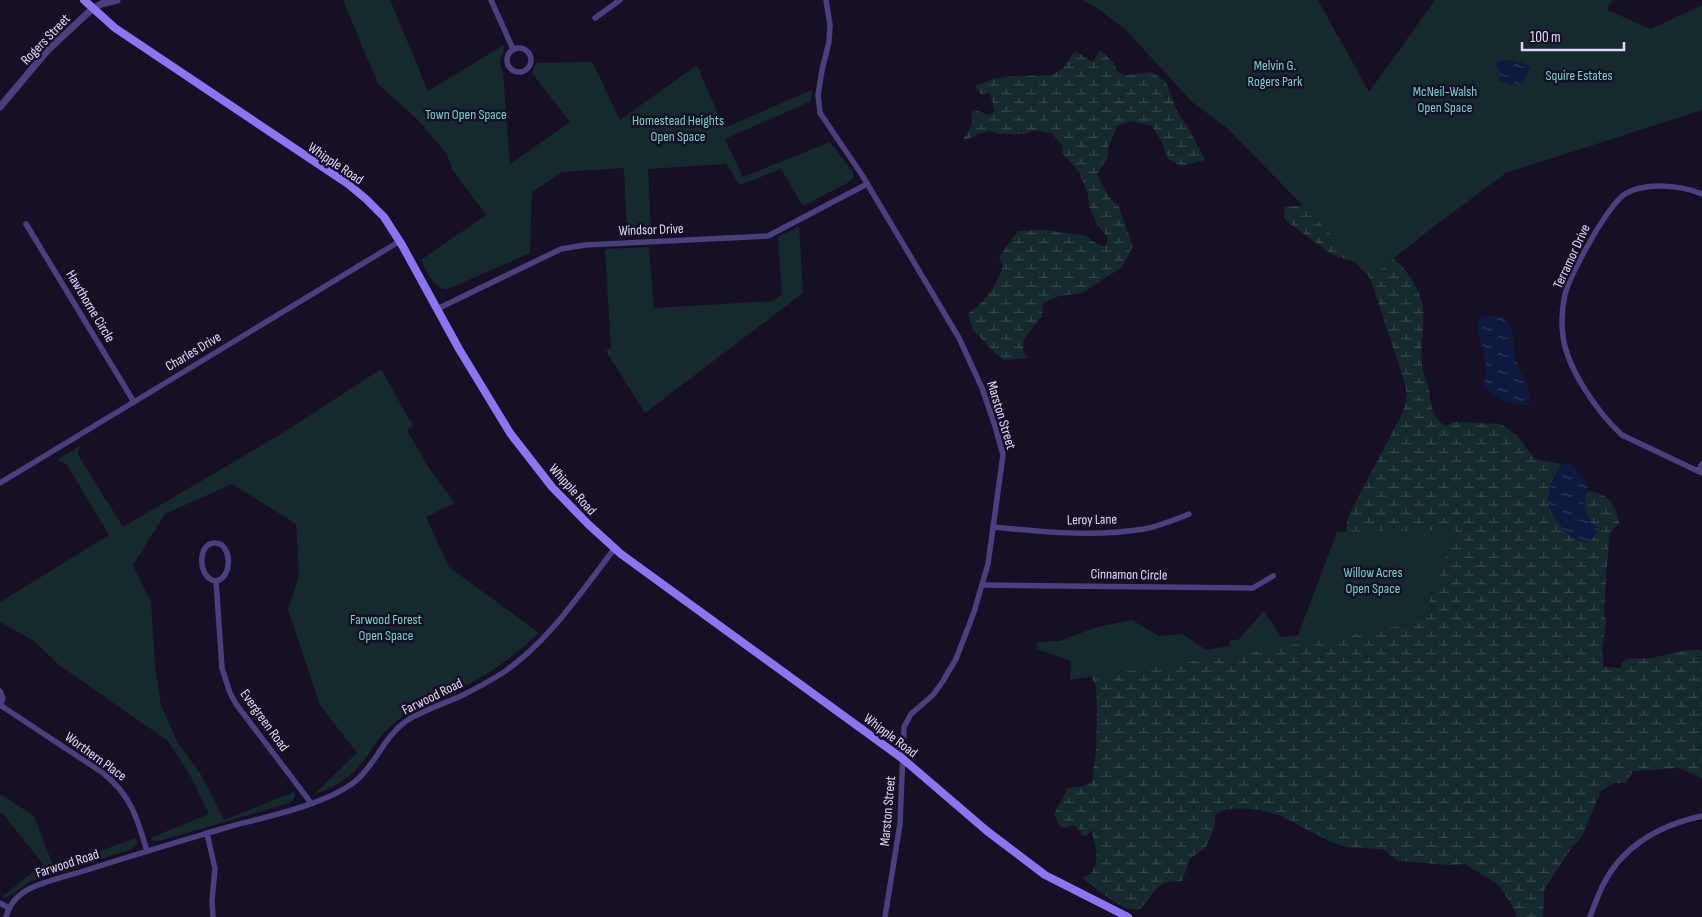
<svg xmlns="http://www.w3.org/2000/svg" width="1702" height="917" font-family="'Sofia Sans Condensed',sans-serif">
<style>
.wetland{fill:url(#wetland-marsh)}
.green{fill:#142a2d}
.water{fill:url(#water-ripples)}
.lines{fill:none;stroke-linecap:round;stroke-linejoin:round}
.minor{stroke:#4b3f7f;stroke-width:5.5}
.tertiary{stroke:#4b3f7f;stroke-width:7}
.secondary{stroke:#8c75f4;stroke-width:8}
.labels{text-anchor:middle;stroke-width:5;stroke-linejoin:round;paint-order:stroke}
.street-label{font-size:14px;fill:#e0d6fc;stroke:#171024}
.park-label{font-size:14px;fill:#68d6cb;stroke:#171024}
</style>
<defs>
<pattern id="wetland-marsh" width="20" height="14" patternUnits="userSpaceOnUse" patternTransform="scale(1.25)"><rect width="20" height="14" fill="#142a2d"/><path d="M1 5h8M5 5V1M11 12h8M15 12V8" fill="none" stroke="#36484c"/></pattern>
<pattern id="water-ripples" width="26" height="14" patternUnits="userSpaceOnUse" patternTransform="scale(1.25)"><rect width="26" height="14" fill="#0e193f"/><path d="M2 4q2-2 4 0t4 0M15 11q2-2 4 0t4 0" fill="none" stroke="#313a5c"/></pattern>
</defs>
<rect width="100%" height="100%" fill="#171024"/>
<!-- wetland -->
<g class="wetland">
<path d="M1100,50L1114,63L1117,72L1125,75L1152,72L1166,82L1177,111L1190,131L1205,160L1181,166L1168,159L1162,143L1152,126L1130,121L1117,126L1108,148V157L1097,174L1103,187L1110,198L1118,205L1133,246L1122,267L1082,293L1059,296L1043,303L1042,316L1024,339L1023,351L1028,358L1005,360L997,355L973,330L968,314C986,301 994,289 1003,267L999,257L1018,231L1045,230L1087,236L1092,241L1105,247L1108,238L1096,223L1089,206L1088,194L1079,172L1062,153V145L1051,133L1035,130L1026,134H999L990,131L978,134L964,141V138C970,129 974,124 971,113L975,110L989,115L995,111L990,93L981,94L976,89V85L993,79L1012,76L1052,75L1062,69L1075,51L1093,62Z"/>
<path d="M1308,205L1390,256C1405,267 1417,284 1422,302C1426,317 1420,347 1422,364C1422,372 1427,381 1429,389C1431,406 1431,415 1445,426L1456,422L1501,424L1517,436L1535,459L1562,464C1541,492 1546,511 1570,536L1590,522C1586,511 1581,501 1588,491C1609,494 1615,503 1619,523L1610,533L1607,564L1604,610L1606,624L1602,648L1604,667L1620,668C1621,666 1622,663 1624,661C1631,656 1643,660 1651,658C1669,655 1684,647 1702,651V779L1679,768L1633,771L1626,783H1614L1601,791L1581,838L1572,847L1544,890L1543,917H1516V913L1505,894L1496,883L1465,864L1451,865L1398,861L1383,849L1346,847L1329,841L1281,816L1260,810L1240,808L1224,810L1215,815L1214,828L1206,847L1190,859L1182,881C1154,880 1156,894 1139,910C1119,910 1101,891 1086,881L1082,877L1091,874C1101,857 1095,848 1092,830L1086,836H1083L1077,827L1073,825L1064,828L1059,825L1054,814L1068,788L1084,786L1092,782L1096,751L1097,710L1096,687L1088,667L1306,642L1346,538L1347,522L1351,511L1403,412L1407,394L1403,377L1370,278L1355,262L1331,254L1285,220L1284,207Z"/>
</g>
<!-- green -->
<g class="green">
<path d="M343,0H390L428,91L504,45C505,56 496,59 503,72L510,164L570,122L532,73L536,63L592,62L620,120L697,65L724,128L812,90L811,101L725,139L743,177L830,142L853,172V178L849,182L803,206L781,169L740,185L726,164L648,169L651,231L627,232L624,168L562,172L532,192L530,253L448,289C434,291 427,271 421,260L486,215L452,169L447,154L418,120L378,84Z"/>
<polygon points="1082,0 1318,0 1369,92 1435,0 1612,0 1607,10 1651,29 1702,5 1702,110 1506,173 1437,224 1372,276 1227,128 1192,102 1126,30 1097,8"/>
<polygon points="799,226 803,293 645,413 606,351 611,348 605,249 649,247 654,308 773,301 782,294 778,237"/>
<path d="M381,369L413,426L407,430L429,468L455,503L426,517L449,567L539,633C515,655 490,674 461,688C438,700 411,707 391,726C380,735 374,747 365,759C353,777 334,788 313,795L357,753L320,705L288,610L299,576L296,524L232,484L165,514L133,565L151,602L155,664L161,705L178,743L200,773L224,820L294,792L295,797L290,803L159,841L152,840L150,838L209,814L191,777L168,741L59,665L34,641L0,622V602L109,535L67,465L63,462L57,460L80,446L78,452L80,458L123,527L286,431Z"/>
<polygon points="1456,530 1422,622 1244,653 1070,680 1071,661 1037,649 1037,642 1060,641 1097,627 1132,620 1159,636 1183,634 1206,650 1229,646 1230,640 1238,640 1264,611 1281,637 1298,635 1337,532"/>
<path d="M0,794L34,816L54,868L136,838L137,844L132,849L32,881C21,886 11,898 1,898L43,864L4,815L0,812Z"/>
</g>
<!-- water -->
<g class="water">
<polygon points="1514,60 1531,66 1521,85 1509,84 1503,81 1501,83 1498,80 1501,75 1496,65 1498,61"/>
<path d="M1484,316H1500L1508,323L1512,332L1515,359L1529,390L1530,401L1527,405C1513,404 1491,398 1483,385C1492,363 1478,344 1477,322Z"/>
<path d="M1569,463L1575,467L1587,485L1588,491L1583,500L1585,510L1590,522L1598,527C1590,566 1545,518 1548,495C1549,485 1556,472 1562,464Z"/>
</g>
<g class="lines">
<!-- minor -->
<g class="minor">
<polyline points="491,0 513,49"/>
<polyline points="826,0 830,25 829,42 822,70 818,95 820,113 862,175 959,338 982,388 995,426 1003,455 988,564 974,612 956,659 943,681 933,695 911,714 904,727 900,824 885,917"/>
<polyline points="595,18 620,0"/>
<circle cx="519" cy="60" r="12"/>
<path d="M1702,194C1681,185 1645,182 1625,194C1607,206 1571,273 1565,294C1562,308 1561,322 1563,336C1567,369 1598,413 1622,435L1702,473"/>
<polyline points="26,224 134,402"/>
<polyline points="437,309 561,249 585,245 768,236 867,184"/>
<polyline points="1698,471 1702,464"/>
<polyline points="0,483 400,241"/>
<path d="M993,527C1043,532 1095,537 1144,529C1160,526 1174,520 1189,514"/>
<path d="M216,581C197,579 197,541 216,543C232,544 233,578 216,581L222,668L230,693L236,704L311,803"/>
<polyline points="982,585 1253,588 1273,576"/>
<polyline points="0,691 3,698 0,706"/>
<path d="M0,705L103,773C131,795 137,818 147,851"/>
<polyline points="207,833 215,869 212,900 213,917"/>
<polyline points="0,903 9,908"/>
<path d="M6,917C9,905 18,895 29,889C47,880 68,876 87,870C133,855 181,841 228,827C265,817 330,804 358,779C377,761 385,736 406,721C423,710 443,704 461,696C475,689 488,682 501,674C549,642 580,593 615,548"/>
<path d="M1590,917C1594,906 1598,895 1603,885C1623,845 1661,825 1702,816"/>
</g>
<!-- tertiary -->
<polyline class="tertiary" points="0,107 47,51 92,9 101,4 117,0"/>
<!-- secondary -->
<polyline class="secondary" points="84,0 115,28 348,184 366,199 384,217 402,245 459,349 510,433 552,487 589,525 621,554 903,759 987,831 1045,875 1128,917"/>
</g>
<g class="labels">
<!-- street labels -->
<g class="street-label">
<text transform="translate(45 39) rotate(-46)" y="5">Rogers Street</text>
<text transform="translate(336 163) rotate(34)" y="5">Whipple Road</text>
<text transform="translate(651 229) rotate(-2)" y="5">Windsor Drive</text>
<text transform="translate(1571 256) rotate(-65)" y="5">Terramor Drive</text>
<text transform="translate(91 306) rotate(59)" y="5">Hawthorne Circle</text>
<text transform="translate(193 351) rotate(-31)" y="5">Charles Drive</text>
<text transform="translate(1002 415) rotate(73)" y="5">Marston Street</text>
<text transform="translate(573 489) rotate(48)" y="5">Whipple Road</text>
<text transform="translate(1092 519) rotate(-1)" y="5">Leroy Lane</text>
<text transform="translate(1129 574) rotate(1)" y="5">Cinnamon Circle</text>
<text transform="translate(432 696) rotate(-26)" y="5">Farwood Road</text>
<text transform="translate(265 720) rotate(54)" y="5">Evergreen Road</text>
<text transform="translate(891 735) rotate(37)" y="5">Whipple Road</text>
<text transform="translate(96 756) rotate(36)" y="5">Worthern Place</text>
<text transform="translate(887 811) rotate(-85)" y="5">Marston Street</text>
<text transform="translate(67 863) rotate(-18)" y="5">Farwood Road</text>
</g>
<!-- park labels -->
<g class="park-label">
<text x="1275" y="70">Melvin G.<tspan x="1275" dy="16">Rogers Park</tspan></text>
<text x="1579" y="80">Squire Estates</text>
<text x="1445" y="96">McNeil-Walsh<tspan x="1445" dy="16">Open Space</tspan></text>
<text x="466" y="119">Town Open Space</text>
<text x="678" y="125">Homestead Heights<tspan x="678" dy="16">Open Space</tspan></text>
<text x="1373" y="577">Willow Acres<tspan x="1373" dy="16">Open Space</tspan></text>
<text x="386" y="624">Farwood Forest<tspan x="386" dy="16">Open Space</tspan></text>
</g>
</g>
<!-- scale -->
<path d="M1522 42v8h102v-8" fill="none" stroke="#e0d6fc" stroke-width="2.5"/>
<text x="1530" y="42" font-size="15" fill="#e0d6fc" stroke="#171024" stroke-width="4" paint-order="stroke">100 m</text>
</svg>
